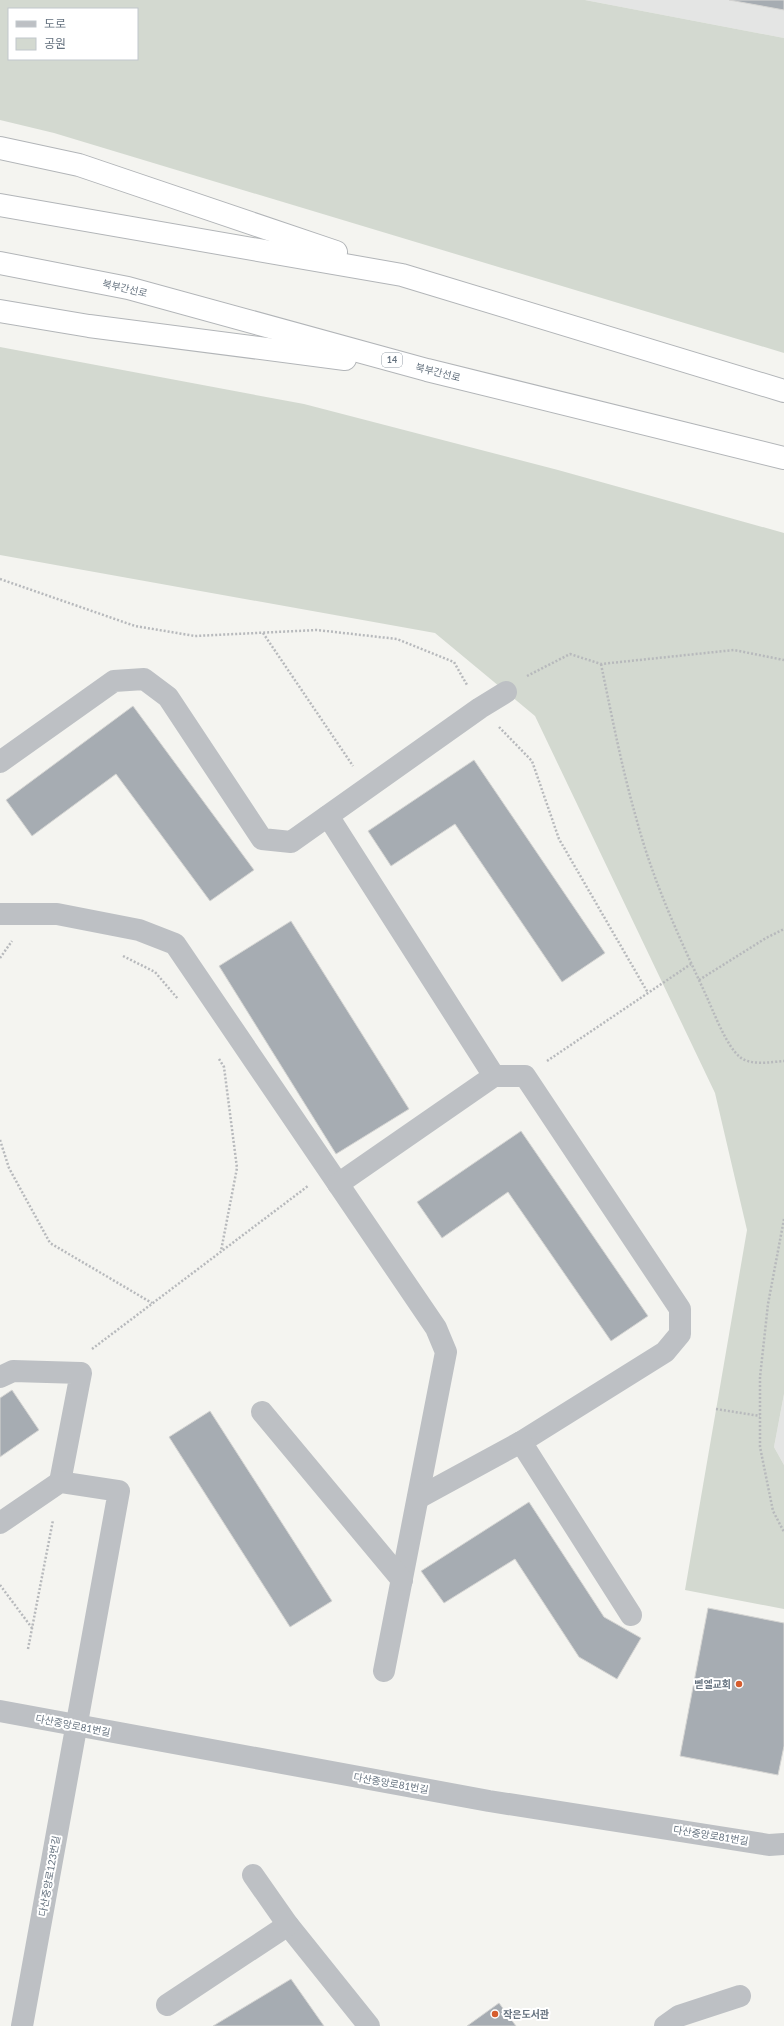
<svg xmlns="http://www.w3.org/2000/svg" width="784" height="2026" font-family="Lato,'Noto Sans KR',sans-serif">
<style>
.built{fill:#e4e5e4}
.green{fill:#d3d9d0;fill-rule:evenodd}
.building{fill:#a6acb2;stroke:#d5d5d3}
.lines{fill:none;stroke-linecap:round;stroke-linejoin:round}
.highway-casing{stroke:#b2b5b8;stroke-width:24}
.path{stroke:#b7b9bc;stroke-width:2.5;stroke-dasharray:2 2;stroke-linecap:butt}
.minor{stroke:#bdc0c4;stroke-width:22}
.highway{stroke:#fff;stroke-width:22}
.poi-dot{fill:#d65d2e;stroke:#fff;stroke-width:1.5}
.labels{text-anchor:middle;stroke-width:4;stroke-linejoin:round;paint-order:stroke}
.shield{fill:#fff;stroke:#939ca5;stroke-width:1}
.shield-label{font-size:9px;font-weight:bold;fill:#65727f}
.street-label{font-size:10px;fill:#65727f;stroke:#fff}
.poi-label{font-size:10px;font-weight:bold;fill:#65727f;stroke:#fff;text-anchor:end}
</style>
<rect width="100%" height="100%" fill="#f4f4f0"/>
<!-- built -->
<g class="built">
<polygon points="585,0 784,0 784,38"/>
<polygon points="784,1394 784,1465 774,1447"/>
</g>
<!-- green -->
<g class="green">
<path d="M0,0H585L784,38V353L54,133L0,120ZM9,9H137V59H9Z"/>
<polygon points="0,347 304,404 558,470 784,533 784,1394 774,1447 784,1465 784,1609 685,1590 747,1230 715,1093 535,716 435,633 0,555"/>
</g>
<!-- building -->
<g class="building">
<polygon points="729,0 784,0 784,10"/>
<polygon points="133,706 254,870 210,901 116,774 32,836 6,800"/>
<polygon points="474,760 605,953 562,982 455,824 391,866 368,831"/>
<polygon points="291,921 409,1109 336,1154 219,966"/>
<polygon points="521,1131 648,1316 611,1341 508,1192 442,1238 417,1202"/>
<polygon points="12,1390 39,1430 0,1457 0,1398"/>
<polygon points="210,1411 332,1601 290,1627 169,1437"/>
<polygon points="529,1502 604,1617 641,1638 617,1679 579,1657 515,1559 444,1603 421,1571"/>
<polygon points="708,1608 784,1623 784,1746 778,1775 680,1756"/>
<polygon points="291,1979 324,2026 213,2026"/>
<polygon points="499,2003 516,2026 467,2026"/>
</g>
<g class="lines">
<!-- highway casing -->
<g class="highway-casing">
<g id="highway">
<polyline points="0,148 79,165 336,252"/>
<polyline points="0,205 402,275 784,391"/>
<polyline points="0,263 128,288 427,370 784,458"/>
<polyline points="0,311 89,326 345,359"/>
</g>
</g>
<!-- path -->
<g class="path">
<polyline points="0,579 135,626 195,636 317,630 397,639 454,662 467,685"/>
<polyline points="263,633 353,766"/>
<path d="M601,664C612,717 622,769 637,821C653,881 679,937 705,993C713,1010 726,1046 740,1057C751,1066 771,1062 784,1061"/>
<polyline points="527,676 570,654 601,664 734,650 784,660"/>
<polyline points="499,727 532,761 559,839 648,993"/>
<polyline points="123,956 155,972 178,999"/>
<polyline points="0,958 12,941"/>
<polyline points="699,980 766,938 784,929"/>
<polyline points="219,1059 224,1067 237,1168 221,1251"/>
<polyline points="547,1061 691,964"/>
<polyline points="0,1140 9,1168 50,1243 152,1303"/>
<polyline points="784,1219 768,1304 760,1377 760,1447 773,1511 784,1532"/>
<polyline points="92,1349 308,1186"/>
<polyline points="716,1409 760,1416"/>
<polyline points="0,1585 32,1628"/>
<polyline points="28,1649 53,1520"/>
</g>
<!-- minor -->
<g class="minor">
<polyline points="0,762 114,681 144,679 168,697 262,839 291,842 480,708 506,692"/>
<polyline points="328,816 494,1076"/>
<polyline points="0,914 57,914 139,930 175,944 436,1328 446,1352 384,1671"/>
<polyline points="338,1184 494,1076 525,1076 680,1309 680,1334 665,1352 521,1442 418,1498"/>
<polyline points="0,1377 13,1371 81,1373 60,1482"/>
<polyline points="262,1412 402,1580"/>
<polyline points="521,1442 631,1615"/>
<polyline points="0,1523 60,1482 119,1491 22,2026"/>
<polyline points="0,1711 489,1801 769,1845 784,1844"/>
<polyline points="253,1875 288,1925 369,2026"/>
<polyline points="167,2005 288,1925"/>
<polyline points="665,2026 679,2016 740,1996"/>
</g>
<!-- highway -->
<use href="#highway" class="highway"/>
</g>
<!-- markers -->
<g class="poi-dot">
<circle cx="739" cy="1684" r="4"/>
<circle cx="495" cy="2014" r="4"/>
</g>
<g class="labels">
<!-- shield labels -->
<rect class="shield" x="382" y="353" width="20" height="14" rx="3"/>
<g class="shield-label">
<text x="392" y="363">14</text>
</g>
<!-- street labels -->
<g class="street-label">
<text transform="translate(125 288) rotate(13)" y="4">북부간선로</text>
<text transform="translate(438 372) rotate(14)" y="4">북부간선로</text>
<text transform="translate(73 1725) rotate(11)" y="4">다산중앙로81번길</text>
<text transform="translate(391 1783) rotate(10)" y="4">다산중앙로81번길</text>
<text transform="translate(711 1835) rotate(9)" y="4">다산중앙로81번길</text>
<text transform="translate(49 1876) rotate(-80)" y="4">다산중앙로123번길</text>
</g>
<!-- poi labels -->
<g class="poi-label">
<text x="731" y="1688">벧엘교회</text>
<text x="503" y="2018" text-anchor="start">작은도서관</text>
</g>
</g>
<!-- legend -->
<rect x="8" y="8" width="130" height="52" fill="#ffffff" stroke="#c1c7cc"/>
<rect x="16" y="21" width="20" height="6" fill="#bdc0c4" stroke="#c1c7cc"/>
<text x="44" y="28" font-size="12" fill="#65727f">도로</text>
<rect x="16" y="38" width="20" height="12" fill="#d3d9d0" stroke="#c1c7cc"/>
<text x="44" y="48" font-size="12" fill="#65727f">공원</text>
</svg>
